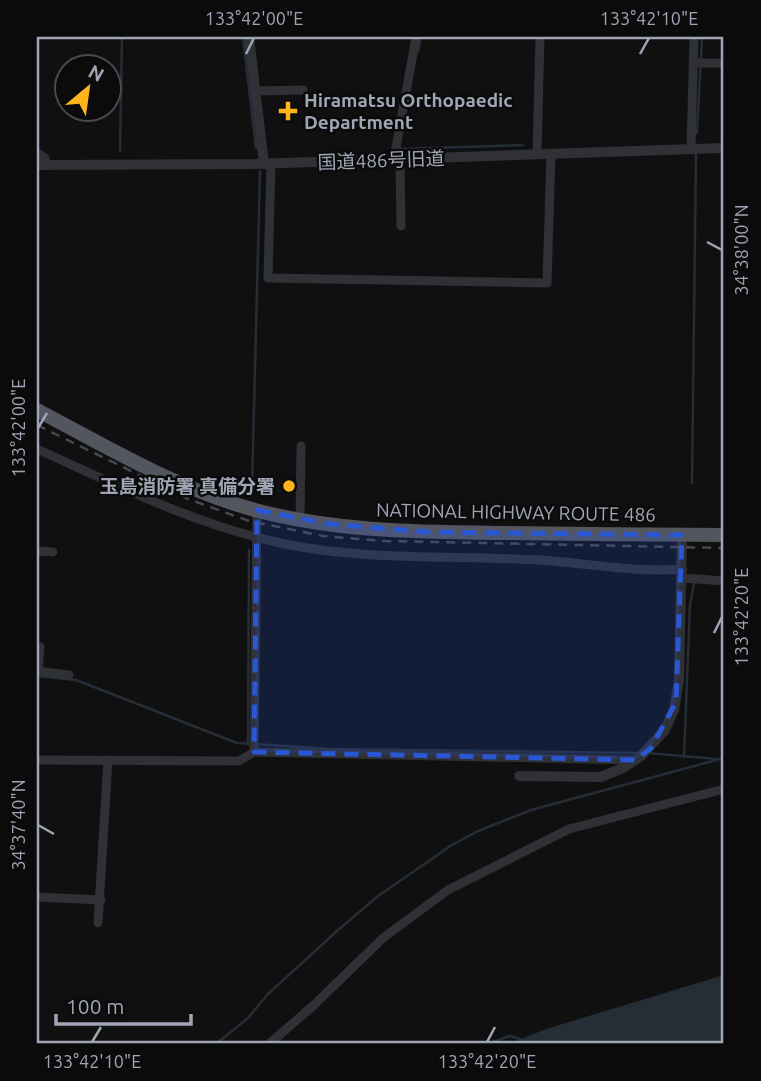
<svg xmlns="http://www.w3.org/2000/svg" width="761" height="1081" font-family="Ubuntu,'Noto Sans JP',sans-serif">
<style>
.water{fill:#252e36}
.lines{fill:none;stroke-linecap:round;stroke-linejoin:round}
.stream{stroke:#252e36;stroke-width:2.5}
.minor{stroke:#303137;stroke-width:9}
.tertiary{stroke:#303137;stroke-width:10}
.trunk{stroke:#54565f;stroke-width:14}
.rail{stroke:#474950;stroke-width:2.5;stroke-dasharray:9 7;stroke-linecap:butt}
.marked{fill:#2a57d4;fill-opacity:0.2;stroke:#2a57d4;stroke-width:5;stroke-dasharray:14 9;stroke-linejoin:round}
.ticks{fill:none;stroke:#9fa5b4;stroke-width:2.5}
.poi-dot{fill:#ffb41a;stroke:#0b0b0c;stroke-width:2.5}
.labels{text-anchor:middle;stroke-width:5;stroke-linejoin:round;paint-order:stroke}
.poi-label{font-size:19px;font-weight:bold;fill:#9fa5b4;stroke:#0b0b0c;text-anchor:start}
.street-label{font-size:19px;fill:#9fa5b4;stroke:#0b0b0c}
.neatline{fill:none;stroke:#9fa5b4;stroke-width:2.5}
.ticks-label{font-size:18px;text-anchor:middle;fill:#9fa5b4}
</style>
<rect width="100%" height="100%" fill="#101011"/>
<!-- water -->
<polygon class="water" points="724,975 724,1044 509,1044 546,1029"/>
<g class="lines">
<!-- stream -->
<g class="stream">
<polyline points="243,37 256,148"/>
<polyline points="418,51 421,37"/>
<polyline points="697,133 702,37"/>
<polyline points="400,147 400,149 523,145"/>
<polyline points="120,151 122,37"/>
<polyline points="692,483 696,154"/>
<polyline points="252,486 260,171"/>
<polyline points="37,676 76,680 237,743 329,749 637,753"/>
<polyline points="248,744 249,550"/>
<polyline points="647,753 717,759"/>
<polyline points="684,757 690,605 694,583"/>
<polyline points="216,1044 248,1018 268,994 337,931 378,896 452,845 478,831 531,810 724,758"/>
<polyline points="487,1044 510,1036 523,1040"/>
</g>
<!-- minor -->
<g class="minor">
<polyline points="694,63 724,63"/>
<polyline points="256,91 303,90"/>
<polyline points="691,149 694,37"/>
<polyline points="37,153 45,158 45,165"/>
<polyline points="537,154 540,37"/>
<polyline points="394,159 416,37"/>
<polyline points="400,159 401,226"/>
<polyline points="271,164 268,278 547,283 551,154"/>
<path d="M37,449C117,485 197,526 285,544C368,561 455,555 539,560C588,563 634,573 683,569"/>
<polyline points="300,520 301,446"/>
<polyline points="37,551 53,552"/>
<polyline points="683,578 724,581"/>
<polyline points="37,671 69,675"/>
<polyline points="38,672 40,647"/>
<polyline points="254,752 257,510"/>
<polyline points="37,760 239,761 254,752 634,760"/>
<polyline points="37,897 101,900"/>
<polyline points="98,923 108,760"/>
<polyline points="269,1044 314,1005 383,938 448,890 569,829 724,789"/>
</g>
<!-- tertiary -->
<g class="tertiary">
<polyline points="249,37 264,164"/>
<polyline points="37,165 255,164 724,148"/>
<polyline points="519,776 601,777 623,768 640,757 665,730 674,710 679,680 682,535"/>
</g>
<!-- trunk -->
<path class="trunk" d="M37,410C105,446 174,487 248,508C332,532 421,532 507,533C579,534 652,535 724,535"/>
<!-- rail -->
<polyline class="rail" points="37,425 188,499 249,521 323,536 385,541 724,548"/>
</g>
<!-- marked area -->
<path class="marked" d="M257,510L330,524L429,532L682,535L676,702L651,748L636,760L254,752Z"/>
<!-- ticks -->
<path class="ticks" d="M246,54L254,38M640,54L649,38M707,242L722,250M38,428L47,413M714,633L722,617M38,825L54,834M92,1042L101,1027M487,1042L495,1027"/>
<!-- markers -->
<g class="poi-dot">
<path d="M284.5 100.5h7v7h7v7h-7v7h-7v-7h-7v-7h7z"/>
<circle cx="289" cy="486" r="7"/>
</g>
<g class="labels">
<!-- poi labels -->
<g class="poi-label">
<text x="304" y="107">Hiramatsu Orthopaedic<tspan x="304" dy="22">Department</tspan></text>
<text x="275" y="493" text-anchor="end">玉島消防署 真備分署</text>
</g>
<!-- street labels -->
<g class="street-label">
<text transform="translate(381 160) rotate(-2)" y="7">国道486号旧道</text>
<text transform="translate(516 512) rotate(1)" y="7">NATIONAL HIGHWAY ROUTE 486</text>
</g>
</g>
<!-- border -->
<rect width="761" height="1081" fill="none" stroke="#0b0b0c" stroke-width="77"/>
<!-- north arrow -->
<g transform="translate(88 88) rotate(29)"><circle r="33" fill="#0b0b0c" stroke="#46494f" stroke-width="2"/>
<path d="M0-5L12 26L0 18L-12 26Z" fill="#ffb41a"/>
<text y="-10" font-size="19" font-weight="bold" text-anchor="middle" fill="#9fa5b4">N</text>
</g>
<!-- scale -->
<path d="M56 1014v10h135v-10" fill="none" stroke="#9fa5b4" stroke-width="3.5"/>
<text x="66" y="1014" font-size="21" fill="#9fa5b4" stroke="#0b0b0c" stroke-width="5" paint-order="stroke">100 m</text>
<rect x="38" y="38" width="684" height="1004" class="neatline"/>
<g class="ticks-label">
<text x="254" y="25">133°42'00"E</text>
<text x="649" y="25">133°42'10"E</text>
<text transform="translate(742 250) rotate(-90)" y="6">34°38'00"N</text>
<text transform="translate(19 428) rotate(-90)" y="6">133°42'00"E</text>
<text transform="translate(742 617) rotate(-90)" y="6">133°42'20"E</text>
<text transform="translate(19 825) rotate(-90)" y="6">34°37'40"N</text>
<text x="92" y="1068">133°42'10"E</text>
<text x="487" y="1068">133°42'20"E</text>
</g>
</svg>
